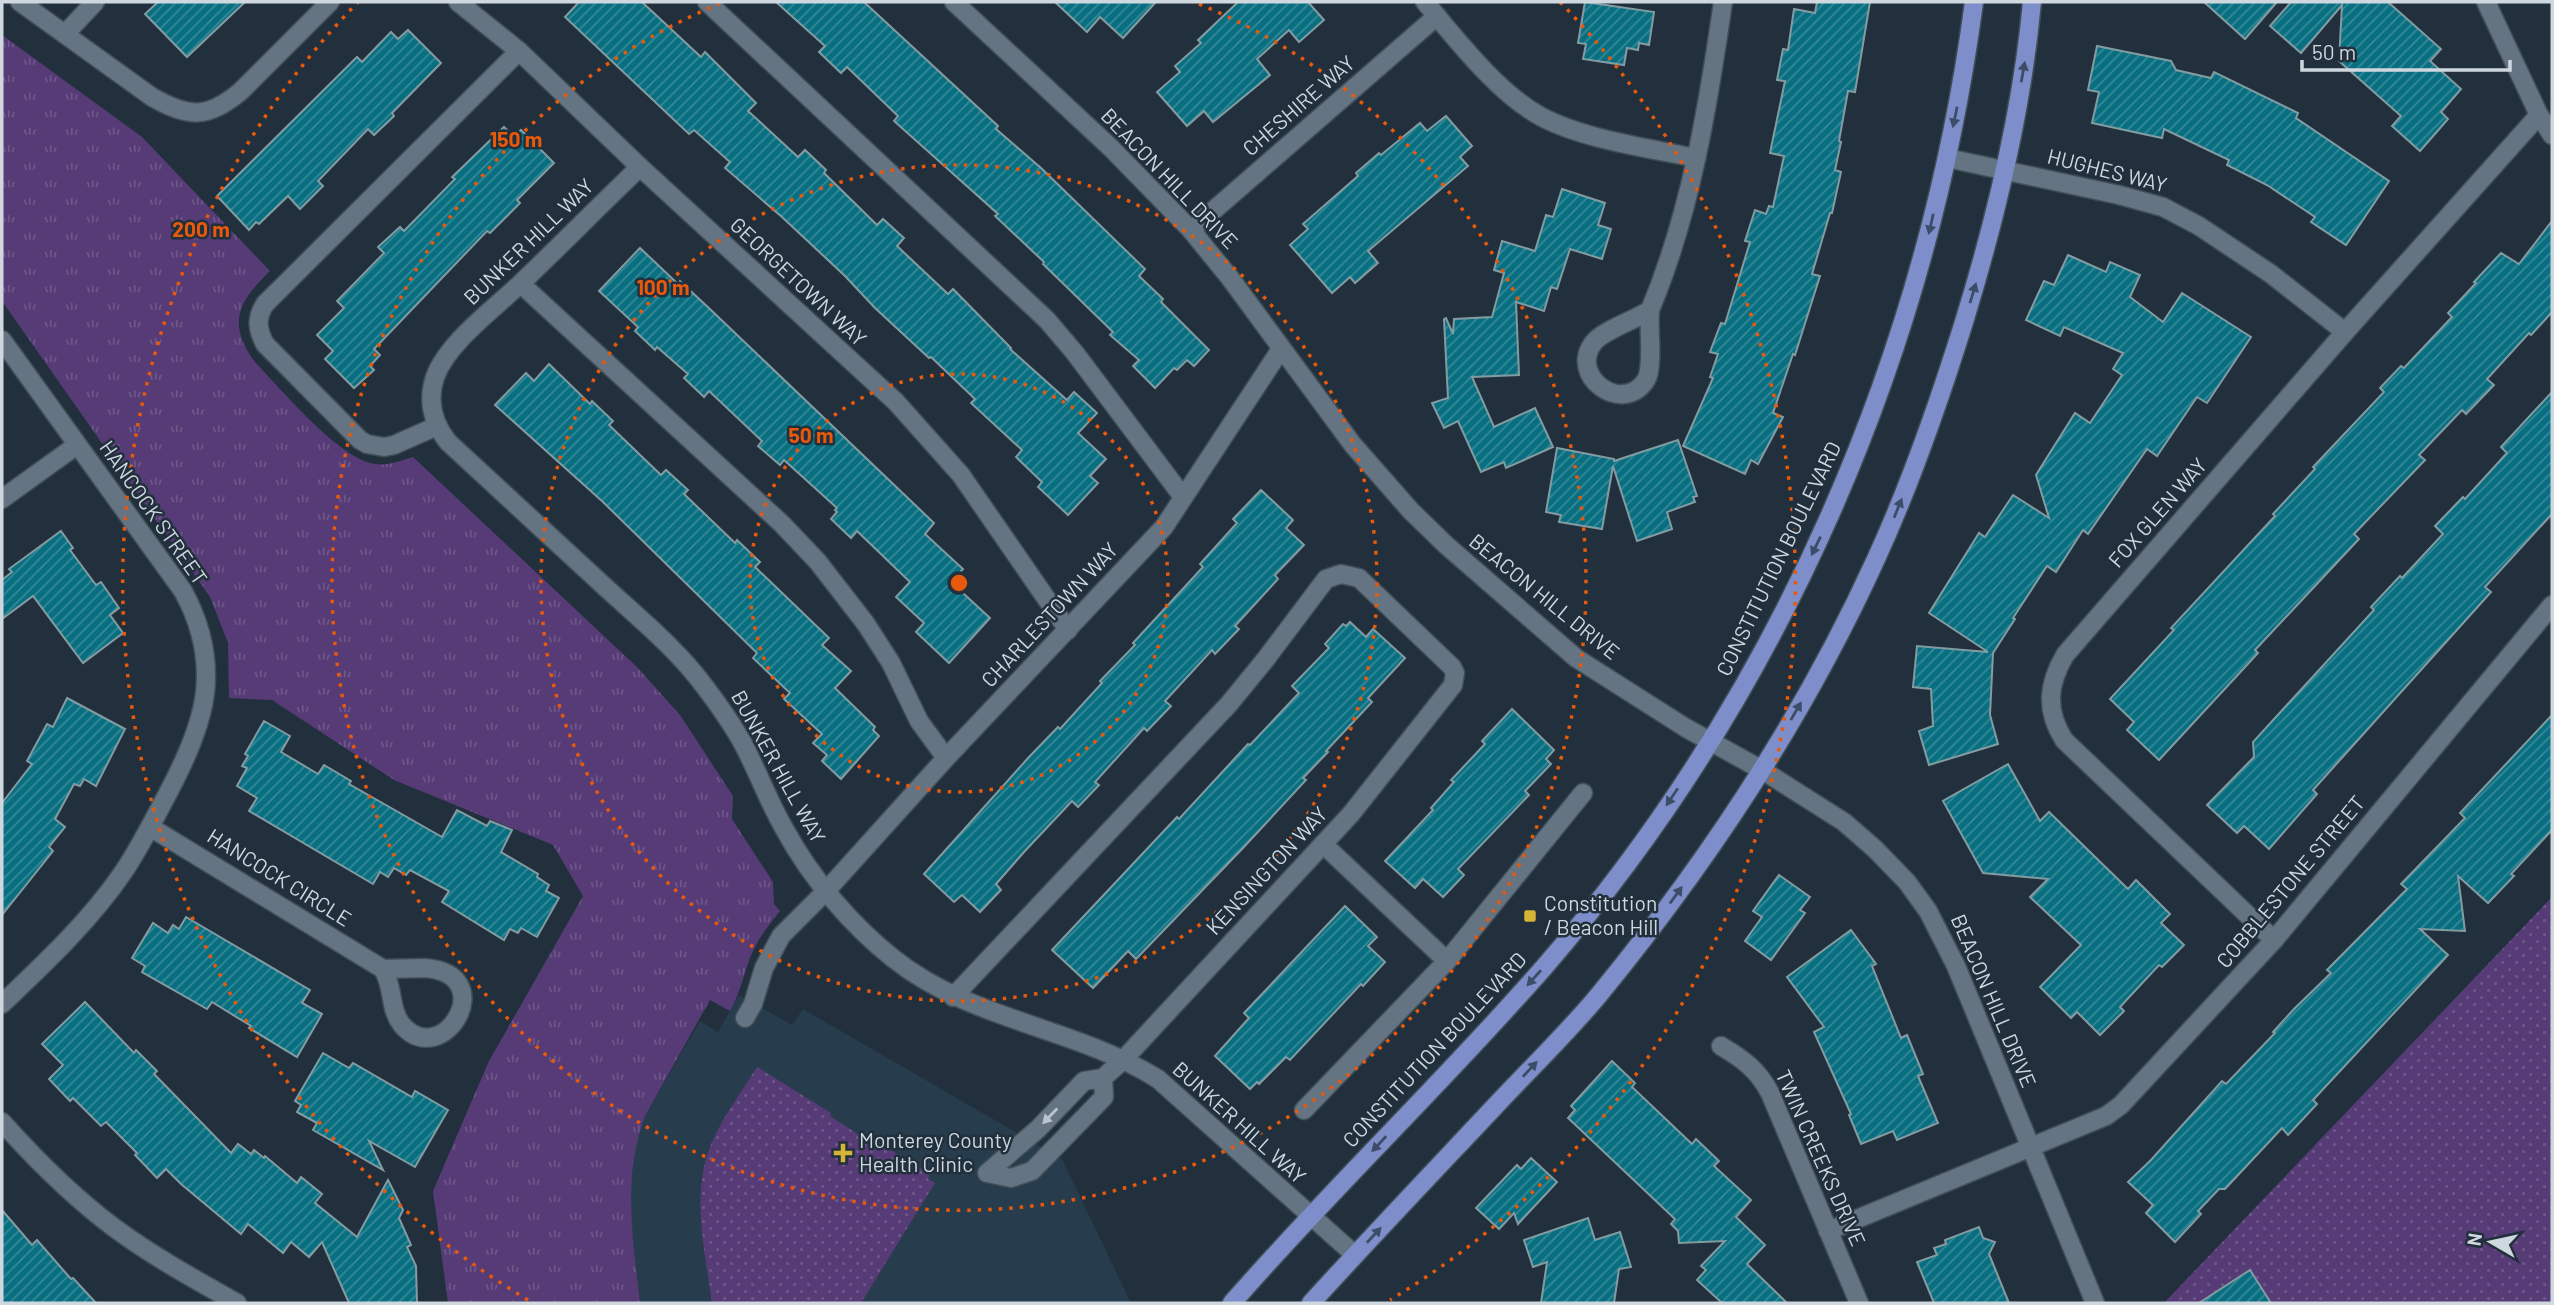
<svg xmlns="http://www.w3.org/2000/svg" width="2554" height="1305" font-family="Barlow,sans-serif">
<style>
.built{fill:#273c4c}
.grass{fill:url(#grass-dots)}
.park{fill:url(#park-tufts)}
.building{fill:url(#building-hatch);stroke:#839ca2;stroke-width:2}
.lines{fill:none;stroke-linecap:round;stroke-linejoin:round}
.minor-casing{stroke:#414e57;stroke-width:21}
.major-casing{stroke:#414e57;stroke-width:21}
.minor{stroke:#647482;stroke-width:18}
.major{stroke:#7d8eca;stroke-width:18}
.oneway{fill:#3d4c67}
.oneway2{fill:#bac4cc}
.ring{fill:none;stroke:#e8590c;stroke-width:3.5;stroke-dasharray:3.5 7}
.poi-dot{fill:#d5b535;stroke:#21303c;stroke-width:2.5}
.labels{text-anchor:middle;stroke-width:5;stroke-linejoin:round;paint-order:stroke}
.street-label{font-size:21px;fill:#cfd8df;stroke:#21303c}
.poi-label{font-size:21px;fill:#cfd8df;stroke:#21303c;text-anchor:start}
.centre{fill:#e8590c;stroke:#21303c;stroke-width:3.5}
.ring-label{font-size:21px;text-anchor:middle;font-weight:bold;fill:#e8590c;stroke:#21303c;stroke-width:5;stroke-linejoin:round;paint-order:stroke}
</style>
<defs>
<pattern id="grass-dots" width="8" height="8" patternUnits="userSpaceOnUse" patternTransform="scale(1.75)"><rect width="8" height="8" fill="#563b76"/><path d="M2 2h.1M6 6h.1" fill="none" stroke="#6d5789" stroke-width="1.8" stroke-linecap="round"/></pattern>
<pattern id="park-tufts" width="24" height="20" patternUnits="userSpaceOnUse" patternTransform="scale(1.75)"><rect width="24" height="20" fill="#563b76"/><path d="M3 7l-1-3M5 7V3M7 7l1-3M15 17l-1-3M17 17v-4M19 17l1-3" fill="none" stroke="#6d5789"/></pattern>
<pattern id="building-hatch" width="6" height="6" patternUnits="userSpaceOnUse" patternTransform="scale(1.75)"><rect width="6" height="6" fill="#086f81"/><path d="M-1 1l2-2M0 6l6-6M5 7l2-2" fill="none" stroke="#378998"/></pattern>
</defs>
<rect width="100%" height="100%" fill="#21303c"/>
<!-- built -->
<polygon class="built" points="739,995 792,1025 803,1009 1062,1159 1131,1303 640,1303 630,1221 631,1185 635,1148 639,1131 645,1116 700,1021 718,1032"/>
<!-- grass -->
<g class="grass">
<polygon points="2552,897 2552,1303 2164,1303"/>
<path d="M757,1067L831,1113L830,1116L861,1136L863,1133L930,1174L928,1179L935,1183L861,1303H712C705,1250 690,1193 712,1142C724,1115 742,1091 757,1067Z"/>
</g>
<!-- park -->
<path class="park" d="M2,35L142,137L270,271C239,301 226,323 255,362C281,389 339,459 375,464C388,466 400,461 413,457L638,668L680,715L733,796L732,819L773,882L774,904L780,911C768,926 757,940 750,958C743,976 740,994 730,1011L710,1000L645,1116C622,1177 633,1240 640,1303H448L433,1191L489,1061L583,896L553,845L394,780L272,700L229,698L228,643L210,597L2,301Z"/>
<!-- building -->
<g class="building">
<polygon points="158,2 245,2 187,57 145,14"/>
<polygon points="579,2 642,2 701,57 705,52 756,103 748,111 798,157 805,150 826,170 824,173 877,225 883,219 904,238 897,246 948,294 953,289 1011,348 1010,349 1067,400 1074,392 1097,413 1078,433 1106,459 1090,476 1098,483 1068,515 1038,487 1042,482 1016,457 1022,450 971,403 975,399 931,357 929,358 875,308 845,276 782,217 725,168 730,162 694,130 689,134 565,17"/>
<polygon points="776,2 864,2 998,126 996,129 1041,168 1145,269 1139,276 1163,299 1161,302 1209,350 1194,366 1187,360 1177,370 1174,368 1155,388 1133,366 1139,360 1110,335 1113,332 1043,264 1044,262 995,216 998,214 894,121 898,116 847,67 841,73 819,52 825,46"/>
<polygon points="1055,2 1156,2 1123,38 1100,17 1087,32"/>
<polygon points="1238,2 1308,2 1324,20 1299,42 1289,30 1257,59 1270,75 1213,122 1204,111 1187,126 1157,92 1180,72 1175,66 1201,43 1198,40"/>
<polygon points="1585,2 1654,12 1649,45 1639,43 1638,50 1627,48 1624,65 1583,59 1586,44 1578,43"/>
<polygon points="1817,2 1870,2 1855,92 1848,91 1839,141 1841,142 1835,170 1841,172 1832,213 1830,213 1812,274 1820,276 1795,355 1793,354 1773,413 1783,417 1758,464 1751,460 1745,474 1683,446 1713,378 1710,377 1718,354 1710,352 1721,323 1725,324 1750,242 1745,241 1755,210 1766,214 1769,206 1773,207 1784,156 1770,153 1785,81 1777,80 1783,49 1788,50 1794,9 1815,13"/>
<polygon points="2204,2 2277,2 2245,39"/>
<polygon points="2291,2 2388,2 2441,49 2430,61 2461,89 2441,112 2448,119 2420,151 2392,126 2401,116 2339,61 2342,5 2301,53 2270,26"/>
<polygon points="408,30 441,63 392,113 394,116 374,135 368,129 318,181 323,186 300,209 288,196 259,224 256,222 249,230 217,196 357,57 362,62 391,32 398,39"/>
<polygon points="2097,46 2171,61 2176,70 2211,78 2214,72 2298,113 2296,118 2389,181 2346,245 2311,222 2315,217 2267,185 2227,165 2229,160 2164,129 2162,138 2092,123 2099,92 2088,90"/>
<polygon points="1446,116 1472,146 1460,157 1468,166 1368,251 1378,263 1355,283 1350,277 1332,293 1290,245 1308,229 1303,224 1358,176 1356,173 1379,153 1381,155 1420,123 1427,131"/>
<polygon points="504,127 514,137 521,130 554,163 517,200 520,203 490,233 487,231 374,349 380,355 370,366 374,370 354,388 325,359 333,351 317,335 344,308 337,301 384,253 378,247 400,227 404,231 455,179 452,177"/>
<polygon points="1562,189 1605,203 1598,225 1611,229 1602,259 1570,249 1557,289 1551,287 1544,311 1516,302 1519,375 1472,377 1494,427 1535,408 1553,447 1506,468 1504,462 1481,472 1458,421 1444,428 1432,403 1448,398 1444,319 1446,318 1453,334 1454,319 1492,317 1504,273 1494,270 1502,241 1535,251 1546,215 1553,217"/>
<polygon points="2552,221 2552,312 2531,335 2529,333 2487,379 2494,385 2466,414 2462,410 2419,455 2425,460 2354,534 2359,539 2255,650 2258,653 2159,760 2127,730 2134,722 2110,699 2174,630 2171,628 2275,516 2273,514 2315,469 2313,467 2384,392 2380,388 2401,366 2404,368 2452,317 2448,313 2476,283 2474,282 2501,253 2519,264"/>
<polygon points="640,248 678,284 680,281 712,311 934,523 925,534 963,569 951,582 990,618 949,663 916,632 924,623 896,597 910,582 857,531 851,538 831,519 837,512 835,510 837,508 784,460 780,465 758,446 762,441 709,391 704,397 684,378 688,374 657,347 655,350 635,331 638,327 599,291"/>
<polygon points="2068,255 2106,272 2110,262 2140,275 2130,297 2163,322 2182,293 2251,337 2207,403 2197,397 2157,456 2147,449 2088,534 2083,530 2056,572 2047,566 2013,618 2015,619 1993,653 1990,715 1998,744 1929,765 1919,731 1933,726 1931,689 1913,687 1917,646 1988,652 1929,613 1979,533 1985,537 2013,495 2049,518 2036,475 2075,413 2090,423 2122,375 2113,369 2123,353 2064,327 2060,336 2026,320 2044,281 2054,285"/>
<polygon points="549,364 590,404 592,401 613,421 609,425 661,475 666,470 688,490 684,494 735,543 737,540 760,562 755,567 829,638 822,645 851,671 835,688 875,727 873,730 879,736 841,779 822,761 827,755 813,743 822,734 784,699 790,693 753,658 757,653 603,502 495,405 526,373 534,381"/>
<polygon points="2552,392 2552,514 2485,587 2491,592 2313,790 2317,794 2269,849 2244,826 2237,833 2207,805 2254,757 2253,742 2374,610 2371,607 2400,576 2402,578 2443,534 2435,526 2463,497 2465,499 2507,453 2501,447"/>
<polygon points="1678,440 1697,496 1693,497 1695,502 1667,512 1672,529 1637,541 1613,466 1602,529 1559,522 1561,515 1546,512 1557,448 1614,459 1614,461"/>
<polygon points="1261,490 1293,520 1286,528 1304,545 1275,575 1278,579 1235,626 1239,629 1215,654 1212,650 1165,701 1171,706 1147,731 1144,728 1095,782 1099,785 1078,807 1072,801 1024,852 996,884 1001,890 980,912 962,895 954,902 924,874 1029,757 1058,727 1060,729 1102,683 1100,681 1135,645 1133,643 1203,567 1200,564 1237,523 1233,519"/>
<polygon points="61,531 73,548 70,550 96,585 101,582 119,608 110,615 123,633 83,663 33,596 2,619 2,580 12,572 9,569"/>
<polygon points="1350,622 1366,637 1373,629 1405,658 1368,698 1372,702 1326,751 1328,752 1303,778 1306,780 1242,849 1136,959 1128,951 1093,988 1052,950 1177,817 1179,819 1248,744 1250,745 1299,693 1292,686 1329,648 1325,644 1343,624 1346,626"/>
<polygon points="67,698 125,729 96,786 84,779 80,786 74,784 55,819 65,827 49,847 53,851 2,915 2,803 32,764 27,761 47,724 53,727"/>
<polygon points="1512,709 1554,750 1546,759 1551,764 1525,791 1529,795 1458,869 1464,875 1443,897 1423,879 1415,888 1385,861 1433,810 1431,808 1454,782 1451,780 1485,744 1482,741"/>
<polygon points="2552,715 2552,830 2511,874 2514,876 2488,903 2458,876 2465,931 2420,929 2448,955 2313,1100 2317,1104 2288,1135 2282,1128 2225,1189 2219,1189 2198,1211 2201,1214 2175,1242 2146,1213 2153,1205 2128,1182 2151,1160 2222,1081 2226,1084 2275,1033 2273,1032 2294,1009 2331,973 2327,970 2407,889 2401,884 2465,818 2460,813"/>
<polygon points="264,721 290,736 281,752 318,774 324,765 351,781 349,784 442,837 457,810 487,826 490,821 512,830 501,852 538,874 537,877 549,885 546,891 559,898 537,937 521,928 518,933 510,929 504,940 442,902 449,891 410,870 406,875 394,868 388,877 380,872 373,884 249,811 257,798 237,786 247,768 242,766 248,756 245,754"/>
<polygon points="2008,764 2040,821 2049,812 2128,889 2136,880 2170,914 2161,923 2184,945 2162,967 2159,965 2120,1007 2124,1011 2100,1035 2077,1012 2071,1018 2040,987 2081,945 2030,897 2048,879 1983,873 1943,801"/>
<polygon points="1779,875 1810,897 1800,910 1805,913 1771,960 1745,941 1762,917 1753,911"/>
<polygon points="1345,906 1377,937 1368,946 1385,962 1363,986 1361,984 1290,1060 1286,1057 1259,1084 1257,1082 1250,1089 1215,1056 1249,1018 1244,1013"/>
<polygon points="186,917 310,990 302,1003 322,1014 297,1057 249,1028 251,1026 212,1002 207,1009 142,972 145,966 132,958 153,923 168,933 173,925 179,929"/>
<polygon points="1851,930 1876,964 1872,966 1901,1038 1907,1035 1923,1074 1918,1076 1938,1123 1897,1140 1893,1131 1861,1144 1849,1115 1851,1114 1814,1032 1824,1027 1787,977"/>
<polygon points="85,1002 134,1053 136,1050 157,1071 154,1074 231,1153 238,1144 251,1154 254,1150 264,1158 265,1156 297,1183 301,1177 322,1194 315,1203 357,1237 388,1180 403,1210 399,1218 411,1245 407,1247 416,1266 417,1303 349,1303 322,1242 309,1257 291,1242 283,1253 248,1224 241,1234 181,1184 166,1169 157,1178 135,1155 137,1153 106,1122 101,1126 73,1098 70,1101 49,1079 63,1065 42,1044"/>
<polygon points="323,1053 349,1068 353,1063 412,1097 415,1091 448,1110 415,1167 369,1141 383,1170 313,1130 317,1123 297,1112 301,1105 295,1101"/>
<polygon points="1612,1061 1635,1083 1632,1087 1692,1144 1696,1139 1719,1161 1714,1166 1751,1200 1736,1217 1765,1245 1747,1264 1787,1303 1722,1303 1697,1280 1706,1270 1701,1266 1725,1241 1679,1243 1678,1231 1671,1224 1675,1219 1568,1118 1575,1110 1571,1106"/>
<polygon points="1531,1158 1557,1182 1518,1224 1514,1213 1499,1229 1476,1208 1517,1165 1521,1169"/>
<polygon points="2,1210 32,1245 37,1240 71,1279 73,1278 96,1303 2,1303"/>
<polygon points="1588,1218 1595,1240 1620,1232 1631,1267 1619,1269 1614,1303 1541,1303 1547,1262 1533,1267 1524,1240"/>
<polygon points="1979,1227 1983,1238 1995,1242 1989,1254 2009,1303 1934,1303 1917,1262 1937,1255 1934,1248 1946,1244 1945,1240"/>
<polygon points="2250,1270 2271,1303 2199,1303"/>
</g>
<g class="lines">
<!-- minor casing -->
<g class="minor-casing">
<g id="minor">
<path d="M20,2L152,97C189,118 208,119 241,91L330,2"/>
<polyline points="458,2 519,51 640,167 896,402 961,475 1068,630"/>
<polyline points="707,2 1047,320 1075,353 1183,497"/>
<polyline points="954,2 1111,148 1191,230 1230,278 1353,445 1411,511 1446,545 1576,658 1686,728 1762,770 1844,822 1875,849 1907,882 1928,911 1956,966 2095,1303"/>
<path d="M1425,2C1456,39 1498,93 1540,116C1582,139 1648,148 1696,158"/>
<polyline points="2486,2 2539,115 2552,135"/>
<polyline points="65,34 95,2"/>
<polyline points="1947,158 2119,195 2163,207 2199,226 2271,274 2345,332"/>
<path d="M640,167C600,205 561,245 521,283C495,308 448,342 435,377C427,401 433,423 448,442C500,490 552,538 604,586C639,618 677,649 705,687C718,704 730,721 741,740C757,769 768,801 785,830C811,878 851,925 894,959C972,1021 1075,1027 1158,1079L1355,1255"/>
<polyline points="1191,230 1437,16"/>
<polyline points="521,284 782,524 818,562 866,624 891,663 919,721 946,758"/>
<path d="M1650,310C1691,212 1708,106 1723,2"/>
<path d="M1650,310C1648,329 1654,366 1646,380C1623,416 1567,376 1594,342C1604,330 1635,320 1650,310Z"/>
<path d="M2,340L183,591C200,622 209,657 205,693C201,727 184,763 168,793C154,819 140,847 124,871C90,921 45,963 2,1004"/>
<path d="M437,426L394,445L384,447L367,444L360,440L265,344C257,329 256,318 265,304L519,51"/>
<polyline points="2,499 77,445"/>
<polyline points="150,827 383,969"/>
<polyline points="1323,844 1447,961 1583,793"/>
<path d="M2274,940L2064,740C2045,710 2048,684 2065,655L2345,332L2539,115"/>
<path d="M425,968C502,974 443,1072 402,1025C389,1009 394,987 383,969Z"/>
<polyline points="953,997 1229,704 1265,660 1326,579 1341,574 1359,578 1452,667 1455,673 1453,685 1351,814 1123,1060 1103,1078 1084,1081 1038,1129 987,1173 1011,1178 1032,1171 1104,1097 1103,1078"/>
<polyline points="745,1018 753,1004 764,968 781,936 826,891 946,758 1164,527 1281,349"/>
<path d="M1721,1046C1743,1059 1758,1070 1770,1093L1859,1303"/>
<polyline points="1304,1110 1447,961"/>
<path d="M2,1122C37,1161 74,1198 116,1229C154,1257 196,1280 237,1303"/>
<polyline points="1828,1231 2106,1116 2121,1105 2274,940 2552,605"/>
</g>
</g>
<!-- major casing -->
<g class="major-casing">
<g id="major">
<path d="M1232,1303C1333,1187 1445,1081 1546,965C1780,694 1927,356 1974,2"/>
<path d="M1311,1303C1373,1235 1436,1169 1499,1102C1532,1067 1567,1033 1598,996C1708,862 1804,717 1876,559C1911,483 1939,402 1964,322C1996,218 2022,111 2032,2"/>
</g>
</g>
<!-- minor -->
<use href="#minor" class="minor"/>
<!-- major -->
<use href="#major" class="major"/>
</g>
<!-- one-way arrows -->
<defs><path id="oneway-solid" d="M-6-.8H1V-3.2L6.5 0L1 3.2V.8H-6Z" transform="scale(1.75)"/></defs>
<g class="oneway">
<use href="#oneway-solid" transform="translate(2023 72) rotate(-80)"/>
<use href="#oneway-solid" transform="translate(1955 117) rotate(102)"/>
<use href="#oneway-solid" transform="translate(1931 224) rotate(103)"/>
<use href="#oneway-solid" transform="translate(1973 293) rotate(-73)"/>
<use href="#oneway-solid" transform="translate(1898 508) rotate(-68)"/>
<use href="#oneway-solid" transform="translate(1816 546) rotate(116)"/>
<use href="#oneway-solid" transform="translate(1796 711) rotate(-60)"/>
<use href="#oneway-solid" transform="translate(1672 797) rotate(124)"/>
<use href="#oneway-solid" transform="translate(1676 895) rotate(-54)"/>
<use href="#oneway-solid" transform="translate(1534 978) rotate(132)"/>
<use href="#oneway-solid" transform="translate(1530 1069) rotate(-47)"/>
<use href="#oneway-solid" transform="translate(1379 1144) rotate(133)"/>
<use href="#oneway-solid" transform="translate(1374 1235) rotate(-47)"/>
</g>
<use class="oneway2" href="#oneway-solid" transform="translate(1050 1116) rotate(134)"/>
<!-- distance rings -->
<g class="ring">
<circle cx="959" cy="583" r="209"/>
<circle cx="959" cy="583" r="418"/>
<path d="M1199 4A627 627 0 1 1 719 4"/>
<path d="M528 1300A836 836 0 0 1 358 2M1560 2A836 836 0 0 1 1390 1300"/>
</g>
<!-- markers -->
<g class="poi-dot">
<rect x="1523" y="909" width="14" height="14" rx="3.5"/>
<path d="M839.5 1142.5h7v7h7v7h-7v7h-7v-7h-7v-7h7z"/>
</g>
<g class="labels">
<!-- street labels -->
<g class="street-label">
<text transform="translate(1299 106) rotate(-41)" y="7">CHESHIRE WAY</text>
<text transform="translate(2107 171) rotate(14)" y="7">HUGHES WAY</text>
<text transform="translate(1169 179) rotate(46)" y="7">BEACON HILL DRIVE</text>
<text transform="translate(529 242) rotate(-44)" y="7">BUNKER HILL WAY</text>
<text transform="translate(798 282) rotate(43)" y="7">GEORGETOWN WAY</text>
<text transform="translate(153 513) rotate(55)" y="7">HANCOCK STREET</text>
<text transform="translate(2158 513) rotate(-49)" y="7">FOX GLEN WAY</text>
<text transform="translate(1779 559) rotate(-64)" y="7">CONSTITUTION BOULEVARD</text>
<text transform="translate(1544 597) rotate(39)" y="7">BEACON HILL DRIVE</text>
<text transform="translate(1050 615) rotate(-47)" y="7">CHARLESTOWN WAY</text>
<text transform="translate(778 767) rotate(61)" y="7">BUNKER HILL WAY</text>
<text transform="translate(1267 871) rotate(-47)" y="7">KENSINGTON WAY</text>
<text transform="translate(279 878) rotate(32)" y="7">HANCOCK CIRCLE</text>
<text transform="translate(2291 882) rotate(-50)" y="7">COBBLESTONE STREET</text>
<text transform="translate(1993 1001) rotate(67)" y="7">BEACON HILL DRIVE</text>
<text transform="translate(1435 1050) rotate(-47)" y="7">CONSTITUTION BOULEVARD</text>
<text transform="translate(1239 1123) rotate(42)" y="7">BUNKER HILL WAY</text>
<text transform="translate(1820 1158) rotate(66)" y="7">TWIN CREEKS DRIVE</text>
</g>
<!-- poi labels -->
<g class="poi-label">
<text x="1544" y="911">Constitution<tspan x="1544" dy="24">/ Beacon Hill</tspan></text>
<text x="859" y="1148">Monterey County<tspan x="859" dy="24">Health Clinic</tspan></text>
</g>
</g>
<circle cx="959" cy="583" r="10" class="centre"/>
<g class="ring-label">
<text x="516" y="147">150 m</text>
<text x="201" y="237">200 m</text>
<text x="663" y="295">100 m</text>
<text x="811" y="443">50 m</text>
</g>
<!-- border -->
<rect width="2554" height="1305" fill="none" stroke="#cfd8df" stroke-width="7"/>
<!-- north arrow -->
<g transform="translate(2491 1242) rotate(279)" stroke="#21303c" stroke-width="5" paint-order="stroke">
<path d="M0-5L12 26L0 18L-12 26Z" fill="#cfd8df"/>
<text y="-10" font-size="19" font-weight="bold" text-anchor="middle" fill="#cfd8df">N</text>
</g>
<!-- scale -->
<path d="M2302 60v10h208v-10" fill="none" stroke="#cfd8df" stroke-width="3.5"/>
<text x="2312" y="60" font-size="21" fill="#cfd8df" stroke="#21303c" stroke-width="5" paint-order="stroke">50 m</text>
</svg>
